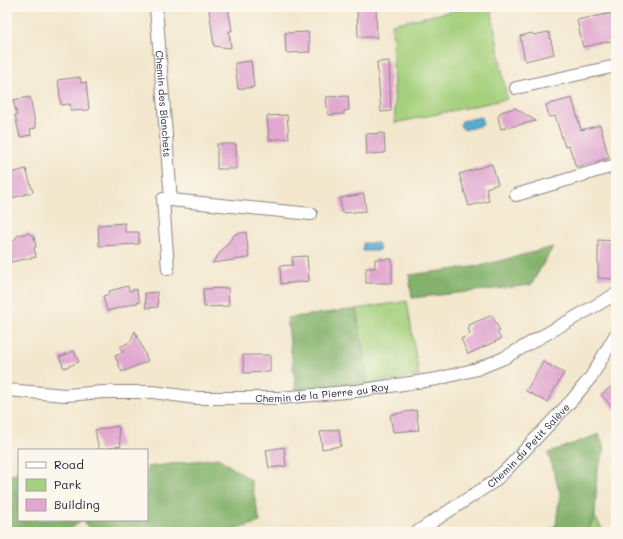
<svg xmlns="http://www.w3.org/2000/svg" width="623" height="539" font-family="Mali,sans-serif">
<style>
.green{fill:#a5d07d;stroke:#64795c}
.forest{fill:#84b26c;stroke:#536a54}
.water{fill:#53acd0;stroke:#3a6786}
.building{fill:#e1a7d0}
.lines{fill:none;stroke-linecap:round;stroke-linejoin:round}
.street-casing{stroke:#8a8484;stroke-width:14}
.street{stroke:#fff;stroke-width:12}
.labels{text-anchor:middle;stroke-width:3;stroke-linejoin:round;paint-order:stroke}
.street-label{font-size:10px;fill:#22223b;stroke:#fbf7ec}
</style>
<rect width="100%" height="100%" fill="#fbf7ec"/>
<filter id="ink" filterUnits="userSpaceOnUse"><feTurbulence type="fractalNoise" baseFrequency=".025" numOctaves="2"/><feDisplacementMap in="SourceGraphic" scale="8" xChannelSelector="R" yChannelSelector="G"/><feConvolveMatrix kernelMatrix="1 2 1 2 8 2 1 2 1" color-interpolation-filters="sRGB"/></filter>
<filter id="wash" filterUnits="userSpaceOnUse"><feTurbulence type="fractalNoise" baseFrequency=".012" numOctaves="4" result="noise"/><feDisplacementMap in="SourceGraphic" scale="16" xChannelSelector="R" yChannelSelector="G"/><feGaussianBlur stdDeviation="0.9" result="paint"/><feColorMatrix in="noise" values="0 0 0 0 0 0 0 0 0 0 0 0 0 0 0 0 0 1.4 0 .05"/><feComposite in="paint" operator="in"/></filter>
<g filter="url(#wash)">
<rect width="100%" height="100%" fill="#f3e7cd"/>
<!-- green -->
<g class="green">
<polygon points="472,7 491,7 507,99 395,123 392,24"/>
<polygon points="407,301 419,376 368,384 356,309"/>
<polygon points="595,517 604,532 587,532"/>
</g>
<!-- forest -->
<g class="forest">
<polygon points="553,247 531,285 412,298 409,275 480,266"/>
<polygon points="356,309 368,384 296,390 287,318"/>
<polygon points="599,434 605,449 597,471 595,517 586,532 572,532 556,526 556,532 547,532 556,525 560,493 548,453"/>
<polygon points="218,458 251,480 260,522 228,532 94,532 81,520 69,532 7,532 7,477 19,471 19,520 147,520 147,467"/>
</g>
<!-- water -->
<g class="water">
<polygon points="481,117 483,125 464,130 460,126 462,121"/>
<polygon points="363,243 378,243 380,248 378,251 363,251"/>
</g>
<g id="blocks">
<!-- building -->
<g class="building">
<polygon points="228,7 232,31 229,31 231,48 214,46 209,9"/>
<polygon points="357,7 376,7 377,37 358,37"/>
<polygon points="612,13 616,40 583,47 577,20"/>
<polygon points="308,32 310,52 286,53 285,33"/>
<polygon points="549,32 554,54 525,61 520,36 532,33 533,35"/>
<polygon points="251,61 254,87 238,89 235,63"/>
<polygon points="389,61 391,111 381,112 377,62"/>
<polygon points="80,77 81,83 86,82 89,110 71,111 70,104 61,105 58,80"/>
<polygon points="348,96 349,110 344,111 344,114 328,115 326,97"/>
<polygon points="30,97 36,128 30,129 31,135 20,137 15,115 17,115 13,100"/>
<polygon points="572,98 581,130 600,125 609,158 576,167 569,146 565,147 555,116 549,117 546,105"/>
<polygon points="515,108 536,121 501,129 498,117 501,112"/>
<polygon points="287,115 289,138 269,140 267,116"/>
<polygon points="384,133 385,153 367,154 366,134"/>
<rect x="217" y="144" width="19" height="25"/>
<polygon points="492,164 498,184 486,188 489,201 469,206 459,174"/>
<polygon points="26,169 33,192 13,198 7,174"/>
<polygon points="364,194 366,211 342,213 340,198"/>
<polygon points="125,223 125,232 139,232 139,244 99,246 98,225"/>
<polygon points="246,232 249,258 212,263 235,234"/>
<polygon points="28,233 34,237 36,247 34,247 36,257 11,262 7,243 14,241 18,235"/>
<polygon points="598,240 615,241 615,279 598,278"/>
<polygon points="307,256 309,281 281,284 280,266 293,265 292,257"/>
<polygon points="375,259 392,259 392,283 366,283 366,268 375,268"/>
<polygon points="128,286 129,291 136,289 140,302 107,311 103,296 110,294 109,291"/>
<polygon points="228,288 229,306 204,307 203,289"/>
<polygon points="157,292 158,307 146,308 145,293"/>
<polygon points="492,315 500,331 497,332 501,339 468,354 461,339 470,334 468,328 470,327 469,325"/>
<polygon points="135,331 148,361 122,372 115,356 123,353 120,347 130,342"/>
<polygon points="74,351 79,362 64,368 59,357"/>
<polygon points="243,355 270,355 270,372 244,373"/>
<polygon points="543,362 564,373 547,402 526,391"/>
<polygon points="616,382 616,411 601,395"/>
<polygon points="416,410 419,430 393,432 390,415"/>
<polygon points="118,426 121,446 99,450 95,430"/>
<polygon points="339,429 341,446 322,449 320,432"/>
<polygon points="284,447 286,466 269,468 266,450"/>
</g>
</g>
</g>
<g filter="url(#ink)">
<use href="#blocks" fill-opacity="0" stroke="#8a8484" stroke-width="1"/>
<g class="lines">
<!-- street casing -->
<g class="street-casing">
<g id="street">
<path id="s1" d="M156,7L171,200L163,199L168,269"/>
<polyline points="516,88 616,66"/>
<polyline points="516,195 616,165"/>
<polyline points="171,200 311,214"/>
<path id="s2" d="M7,390L65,395L104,392H153L196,398H280L356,391L437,379L477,369L504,358L616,294"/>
<path id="s3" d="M417,532L493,482L507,469L572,400L591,377L616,334"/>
</g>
</g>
<!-- street -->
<use href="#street" class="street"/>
</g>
</g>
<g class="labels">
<!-- street labels -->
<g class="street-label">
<text dy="4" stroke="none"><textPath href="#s1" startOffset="97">Chemin des Blanchets</textPath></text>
<text dy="4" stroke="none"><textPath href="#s2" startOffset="316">Chemin de la Pierre au Roy</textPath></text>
<text dy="4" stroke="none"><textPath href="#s3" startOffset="142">Chemin du Petit Salève</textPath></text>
</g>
</g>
<!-- margin -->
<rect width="623" height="539" fill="none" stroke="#fbf7ec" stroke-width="24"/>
<!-- legend -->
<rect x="18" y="449" width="130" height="72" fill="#fbf7ec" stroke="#a4a2a5"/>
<rect x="26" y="462" width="20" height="6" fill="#ffffff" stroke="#a4a2a5"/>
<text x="54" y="469" font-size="12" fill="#22223b">Road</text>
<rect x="26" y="479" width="20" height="12" fill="#a5d07d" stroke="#a4a2a5"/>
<text x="54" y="489" font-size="12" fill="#22223b">Park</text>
<rect x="26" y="499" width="20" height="12" fill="#e1a7d0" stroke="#a4a2a5"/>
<text x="54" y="509" font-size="12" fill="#22223b">Building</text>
</svg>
